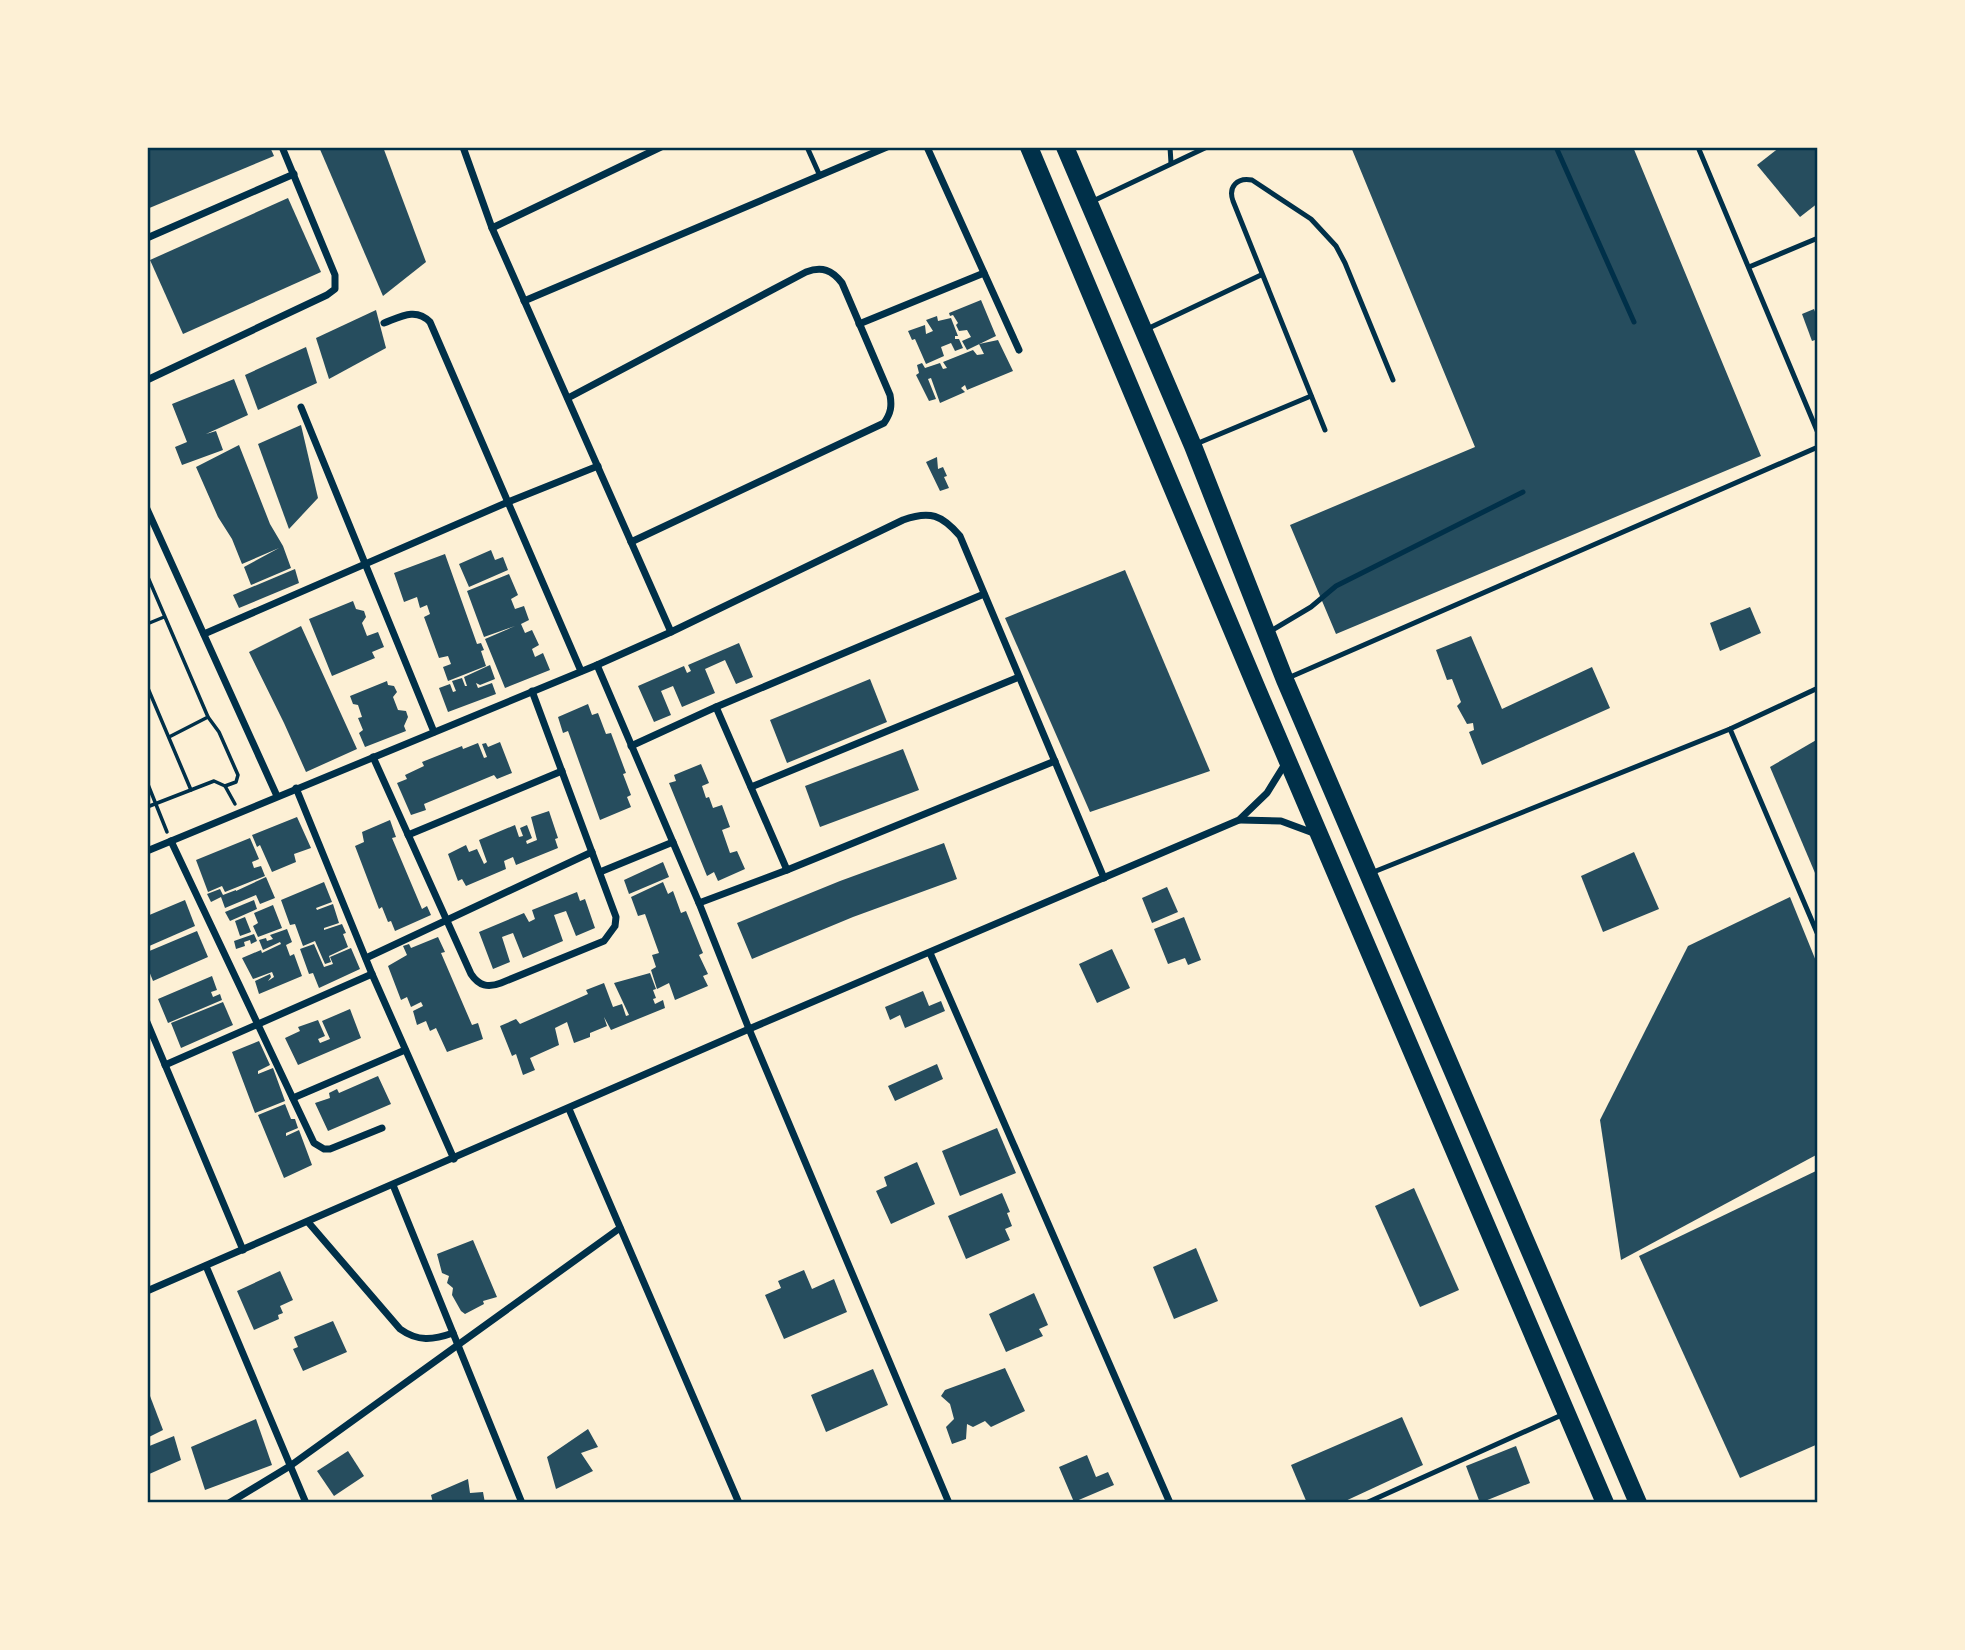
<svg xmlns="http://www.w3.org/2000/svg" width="1965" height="1650" font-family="Lora,serif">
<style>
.building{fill:#264d5e}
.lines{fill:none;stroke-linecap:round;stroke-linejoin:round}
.path{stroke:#003049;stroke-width:3.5}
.service{stroke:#003049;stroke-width:5}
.minor{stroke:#003049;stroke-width:7}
.trunk{stroke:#003049;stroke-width:18}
.neatline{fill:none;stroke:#003049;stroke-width:2.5}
</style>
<rect width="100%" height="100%" fill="#fdf0d5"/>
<!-- building -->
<g class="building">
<polygon points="147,147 270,147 274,156 147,209"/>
<polygon points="319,147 383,147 426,262 383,296"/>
<polygon points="1351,147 1633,147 1761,456 1336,634 1290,525 1475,447"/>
<polygon points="1780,147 1818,147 1818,203 1800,217 1757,165"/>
<polygon points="288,198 321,272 183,334 150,260"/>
<polygon points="981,300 996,336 967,350 962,341 971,337 967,330 959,331 956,325 958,323 953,315 950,316 949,313"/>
<polygon points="1814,309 1818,320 1818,339 1812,341 1802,314"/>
<polygon points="376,310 386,348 329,379 316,338"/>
<polygon points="937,316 938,321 951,318 958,336 955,336 955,339 959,339 963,348 955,351 951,343 941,347 944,356 926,364 915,339 912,340 908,331 925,325 926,334 933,331 926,320"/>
<polygon points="998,340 1013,371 967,390 965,385 961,388 965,392 940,403 931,378 928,379 936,399 929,401 916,375 919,373 917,365 922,363 925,368 940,363 943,369 947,368 943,362 973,350 977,355 984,354 979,344"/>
<polygon points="306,347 317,383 258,410 245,375"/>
<polygon points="234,379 248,415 206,434 216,431 223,450 182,465 175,447 187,442 172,404"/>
<polygon points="301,425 318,498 289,529 258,444"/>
<polygon points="239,445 270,524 283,546 291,568 251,585 244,567 279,548 242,564 232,539 218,517 196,467"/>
<polygon points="937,457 938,469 943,467 947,476 944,477 949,488 940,491 926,462"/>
<polygon points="491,550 495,560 503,557 508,570 469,587 459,564"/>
<polygon points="445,554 477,644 481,643 484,650 481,651 486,666 448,681 443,667 451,664 448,656 439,658 424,617 430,614 427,605 420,608 417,597 404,602 394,573"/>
<polygon points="295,569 299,583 239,608 233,595"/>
<polygon points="1125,570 1210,771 1090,812 1005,618"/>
<polygon points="509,574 518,595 511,599 515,609 524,606 529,620 521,624 525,633 532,630 539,645 532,649 535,657 543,653 550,670 505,688 485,639 515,626 484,637 467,591"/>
<polygon points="353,601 356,609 364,611 366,617 362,623 367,636 378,632 384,647 372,652 375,658 332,676 309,619"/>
<polygon points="1750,607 1761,633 1720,651 1710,623"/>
<polygon points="301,626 357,749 306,772 284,723 249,652"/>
<polygon points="1471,636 1502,709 1592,667 1610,708 1482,765 1469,732 1474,730 1473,723 1467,724 1457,706 1461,702 1452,679 1447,680 1436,650"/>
<polygon points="739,643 753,677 736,684 725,660 705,669 715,693 682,707 673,686 661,691 671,715 654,722 638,686 684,666 687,673 691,671 688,665"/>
<polygon points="490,665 495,679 480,685 476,683 478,688 492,683 496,694 448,712 439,688 450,684 453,692 456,691 452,681 462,678 465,686 467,686 464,677"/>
<polygon points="870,679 887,722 787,763 770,720"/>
<polygon points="387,681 388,685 394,686 397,692 393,697 398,710 406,711 408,717 404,726 406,731 365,747 359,733 363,730 358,718 362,717 358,705 353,704 350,696"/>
<polygon points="588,704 592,715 598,713 606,734 611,733 626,773 623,774 631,795 627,797 631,807 600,820 568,731 563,733 558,717"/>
<polygon points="1818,739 1818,880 1770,767"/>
<polygon points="500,742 512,773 497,779 494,775 424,804 426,810 411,815 397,783 407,779 405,775 424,766 422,762 462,746 463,749 478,743 484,758 487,757 482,744 486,743 488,747"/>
<polygon points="903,749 919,790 820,827 805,786"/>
<polygon points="701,764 709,783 702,786 706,798 709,797 713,808 722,805 730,827 722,830 730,853 737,851 745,869 718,881 714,872 707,876 669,783 676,781 674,775"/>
<polygon points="549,811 558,838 555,839 558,848 516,865 513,857 504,861 506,869 466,886 462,879 458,881 448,854 466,845 469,852 477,849 484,864 487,862 479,840 515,825 519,837 523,836 520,828 527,825 532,838 526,841 527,844 537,840 531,817"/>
<polygon points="297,817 311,848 294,854 296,862 272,872 260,845 257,847 252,835"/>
<polygon points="390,820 396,837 392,838 422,909 427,906 431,915 395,931 391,921 388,922 382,907 379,909 355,846 364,842 362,832"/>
<polygon points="250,838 259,859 252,862 254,868 261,866 265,876 225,892 222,886 208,892 196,860"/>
<polygon points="944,843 957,879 853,917 752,959 737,923 840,881"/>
<polygon points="1634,852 1659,909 1603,932 1581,876"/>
<polygon points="663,862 669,877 629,894 624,880"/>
<polygon points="266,877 275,898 260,904 256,895 225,908 221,897 211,902 207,894 220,889 223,895 236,890 236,891"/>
<polygon points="324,882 332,902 316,908 317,910 333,904 339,923 324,928 324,930 342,924 346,933 343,934 348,947 329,956 331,962 325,964 315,941 303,946 295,924 290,925 281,900"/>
<polygon points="663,882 668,894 673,891 681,913 686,911 703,953 699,955 708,974 703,976 708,986 675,1000 669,983 657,989 651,970 656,967 652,955 659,953 645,914 638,916 631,897"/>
<polygon points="1167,887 1178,912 1152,923 1142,898"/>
<polygon points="577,892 580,901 585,899 595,928 576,936 566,911 554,915 563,941 523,958 513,933 502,937 510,962 493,969 479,932 524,913 529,922 535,919 532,910"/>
<polygon points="1790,897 1818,966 1818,1154 1621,1260 1600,1120 1688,946"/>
<polygon points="185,900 195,926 147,947 147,916"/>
<polygon points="254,900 257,909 230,921 225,912"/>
<polygon points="273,905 282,928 258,937 253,926 258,923 254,913"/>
<polygon points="245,917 251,932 240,936 235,921"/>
<polygon points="1184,917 1201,960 1188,965 1185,958 1168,964 1154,929"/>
<polygon points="287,929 292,942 286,945 290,956 294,954 302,976 259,994 255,981 270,974 271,977 268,981 274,977 272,972 253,979 242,958 261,950 262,953 281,944 280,942 263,950 259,940 266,938 267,941 273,939 270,935"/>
<polygon points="197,931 208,957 153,981 147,966 147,952"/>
<polygon points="254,934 257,941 251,944 250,940 244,942 245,946 236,949 234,941"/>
<polygon points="438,937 445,952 441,953 472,1025 478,1023 483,1039 447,1052 436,1028 430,1031 426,1021 417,1025 413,1011 423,1006 421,1002 411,1007 407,997 401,1000 388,966 407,955 403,946 409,944 411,948"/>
<polygon points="314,944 324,967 333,964 330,957 351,948 360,969 319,988 313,973 309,974 300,949"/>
<polygon points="1112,949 1130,988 1097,1003 1079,964"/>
<polygon points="650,973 656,989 653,990 656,998 653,999 655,1004 663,1000 665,1008 611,1030 604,1017 607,1026 590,1033 590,1037 574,1043 567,1022 555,1028 559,1045 530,1058 535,1070 523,1075 516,1054 512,1056 500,1026 516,1019 520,1024 588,994 586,990 604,983 613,1007 622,1004 626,1016 629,1015 614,983"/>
<polygon points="212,976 217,990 211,992 213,997 220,994 222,1000 168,1023 158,999"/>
<polygon points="923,991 929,1006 941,1001 945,1011 905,1028 900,1015 890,1020 885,1007"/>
<polygon points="223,1002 233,1025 181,1048 171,1023"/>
<polygon points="350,1009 361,1038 298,1065 285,1038 300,1031 298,1027 318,1020 325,1036 318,1039 320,1043 330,1039 322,1021"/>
<polygon points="259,1041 270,1065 258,1071 258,1074 273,1068 285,1101 255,1113 232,1052"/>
<polygon points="937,1064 943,1079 895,1101 888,1086"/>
<polygon points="378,1076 391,1104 328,1131 315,1103 330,1098 329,1093 337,1089 339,1093"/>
<polygon points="285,1104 291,1119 295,1119 298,1128 286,1133 286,1136 299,1130 312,1165 284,1178 258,1115"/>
<polygon points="997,1128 1016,1173 960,1196 942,1151"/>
<polygon points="917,1162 935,1204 891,1224 876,1191 887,1186 884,1177"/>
<polygon points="1818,1170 1818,1444 1740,1478 1639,1256"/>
<polygon points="1414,1188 1459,1290 1420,1307 1375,1206"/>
<polygon points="1002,1193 1010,1212 1007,1213 1012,1226 1005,1229 1010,1240 966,1259 948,1216"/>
<polygon points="473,1240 497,1297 483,1301 484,1304 465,1314 461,1311 452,1295 453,1288 447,1283 449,1276 442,1273 437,1254"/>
<polygon points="1196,1248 1218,1301 1174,1319 1153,1267"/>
<polygon points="804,1270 812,1289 834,1279 847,1312 784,1339 765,1295 781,1288 778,1281"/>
<polygon points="280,1271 293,1300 280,1306 283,1313 278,1315 279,1319 254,1330 237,1291"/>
<polygon points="1034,1293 1048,1325 1039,1329 1043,1336 1006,1352 989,1314"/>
<polygon points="333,1321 347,1352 303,1371 293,1349 298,1347 294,1337"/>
<polygon points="1005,1368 1025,1411 991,1427 985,1421 973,1427 967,1424 966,1439 952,1444 946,1427 954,1419 950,1404 941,1396 945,1390"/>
<polygon points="873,1369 888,1405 826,1432 811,1395"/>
<polygon points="150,1396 163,1430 147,1438 147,1397"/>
<polygon points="1402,1417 1423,1465 1341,1503 1307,1503 1291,1465"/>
<polygon points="256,1419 272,1465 205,1490 191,1447"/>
<polygon points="588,1429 598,1447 581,1453 593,1471 556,1489 547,1457"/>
<polygon points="174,1436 181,1460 147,1475 147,1447"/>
<polygon points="1516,1446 1530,1483 1480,1503 1466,1466"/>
<polygon points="348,1451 364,1476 334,1496 317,1471"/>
<polygon points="1087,1455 1096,1477 1108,1472 1114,1485 1074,1502 1059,1467"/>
<polygon points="468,1479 470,1493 483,1492 485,1503 433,1503 431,1495"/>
</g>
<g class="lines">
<!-- path -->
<g class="path">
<polyline points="147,575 208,717 219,732 238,775 236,782 225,786"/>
<polyline points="147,624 164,617"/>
<polyline points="147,686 191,790"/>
<polyline points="169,737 208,717"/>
<polyline points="147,782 167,832"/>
<polyline points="147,807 214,781 225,786 235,804"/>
</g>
<!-- service -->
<g class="service">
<polyline points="807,147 820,176"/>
<polyline points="1170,147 1171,163"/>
<polyline points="1556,147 1634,322"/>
<polyline points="1698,147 1818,433"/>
<polyline points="1093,201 1207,147"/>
<polyline points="1749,267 1818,238"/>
<polyline points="1147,329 1261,275"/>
<path d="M1325,430L1233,201C1228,187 1237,177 1252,180L1311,219L1336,246L1345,263L1393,380"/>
<polyline points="1196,444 1311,396"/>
<polyline points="1269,632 1311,607 1336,586 1523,492"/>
<polyline points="1288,678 1818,447"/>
<polyline points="1730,729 1818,935"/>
<polyline points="1371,873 1730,729 1818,688"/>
<polyline points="1366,1503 1564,1414"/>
</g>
<!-- minor -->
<g class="minor">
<polyline points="463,147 492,228 671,632"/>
<polyline points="927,147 1019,350"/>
<polyline points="492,228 661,147"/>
<polyline points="147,238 294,174"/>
<polyline points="524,301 887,147"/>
<path d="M384,323C400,317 416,307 430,322L581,671"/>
<polyline points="859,324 984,273"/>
<polyline points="147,380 327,295 335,289 335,275 282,147"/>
<path d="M568,398L806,272C822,266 832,270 842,283L890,395C892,406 891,413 884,423L631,542"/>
<polyline points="301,407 434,732"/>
<polyline points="147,509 277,796"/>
<polyline points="204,634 508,502 598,466"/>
<polyline points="597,665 699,903 749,1029 949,1503"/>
<polyline points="716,707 787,870"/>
<polyline points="631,746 716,707 984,594"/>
<path d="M373,757L471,974C479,986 488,988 501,983L604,941L615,926L616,917L532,691"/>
<polyline points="751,787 1019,677"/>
<polyline points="296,788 372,974 454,1159"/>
<polyline points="1240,820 1281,821 1316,834"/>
<polyline points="408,835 562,771"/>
<polyline points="171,841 314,1143 324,1149 330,1149 382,1128"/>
<path d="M147,851L597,665L671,632L903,520C930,510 942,515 960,536L1104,878"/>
<polyline points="600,872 673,842"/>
<polyline points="699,903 787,870 1055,761"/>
<polyline points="930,953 1170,1503"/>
<polyline points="366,958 592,852"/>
<polyline points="147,1022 243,1250"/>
<polyline points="165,1065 372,974"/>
<polyline points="293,1098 405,1050"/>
<polyline points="569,1109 739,1503"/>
<polyline points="393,1185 522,1503"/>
<path d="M308,1222L400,1329C418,1342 433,1340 453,1333"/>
<polyline points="206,1266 306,1503"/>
<polyline points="147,1291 749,1029 1239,820 1267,793 1285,764"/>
<polyline points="229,1503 290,1466 620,1228"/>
</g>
<!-- trunk -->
<g class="trunk">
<polyline points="1029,147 1257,689 1605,1503"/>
<polyline points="1065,147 1193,446 1285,680 1638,1503"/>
</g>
</g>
<!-- border -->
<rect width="1965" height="1650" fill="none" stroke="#fdf0d5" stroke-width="298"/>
<rect x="149" y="149" width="1667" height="1352" class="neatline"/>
</svg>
